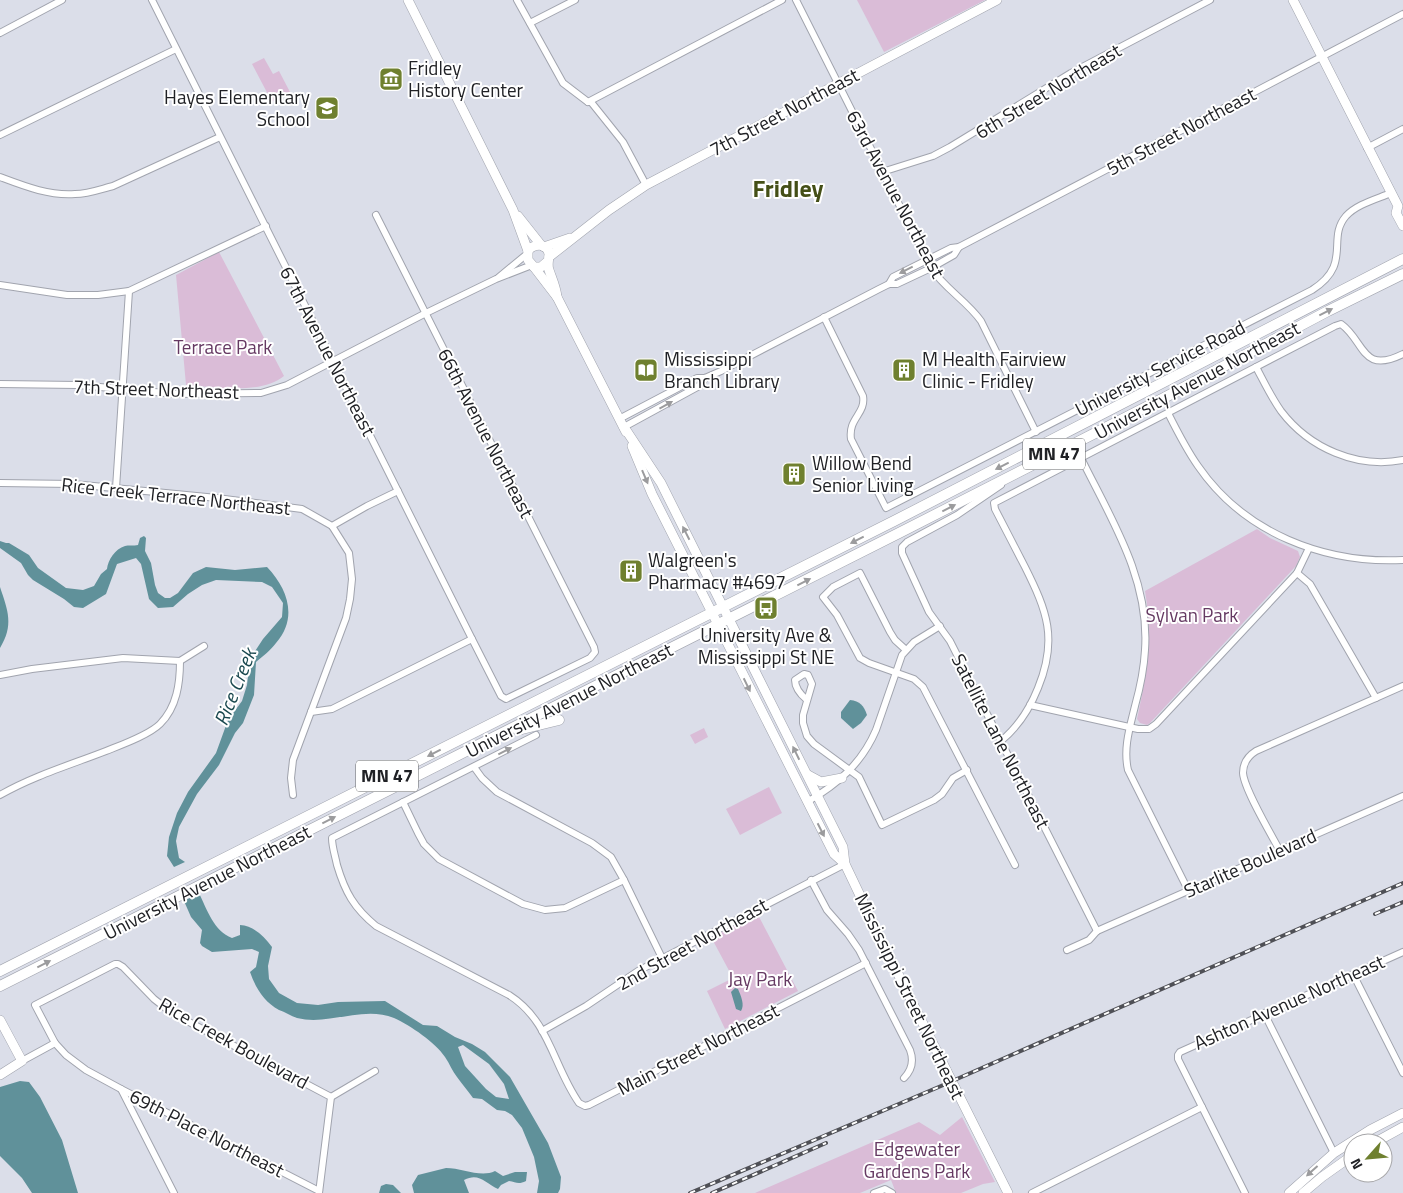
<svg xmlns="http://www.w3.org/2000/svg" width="1403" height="1193" font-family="'Titillium Web',sans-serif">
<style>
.green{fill:#dabcd7}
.water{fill:#60919a;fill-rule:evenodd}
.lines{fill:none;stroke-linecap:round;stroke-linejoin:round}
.street-casing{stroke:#a1a4ae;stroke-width:8}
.secondary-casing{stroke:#a1a4ae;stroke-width:10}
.primary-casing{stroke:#a1a4ae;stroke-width:11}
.street{stroke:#fff;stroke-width:6}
.secondary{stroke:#fff;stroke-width:9}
.primary{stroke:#fff;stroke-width:10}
.rail-casing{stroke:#4f5056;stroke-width:4}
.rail{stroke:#fff;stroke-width:2;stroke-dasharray:5.5;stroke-linecap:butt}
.oneway{fill:#9b9b9d}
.labels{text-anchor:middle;stroke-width:4;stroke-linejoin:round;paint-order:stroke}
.shield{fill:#fff;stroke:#636466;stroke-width:1}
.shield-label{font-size:18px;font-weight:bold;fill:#202125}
.poi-label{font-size:19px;fill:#202125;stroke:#fff;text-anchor:start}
.street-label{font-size:19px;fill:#202125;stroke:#fff}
.park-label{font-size:19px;fill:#653962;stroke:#fff}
.water-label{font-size:20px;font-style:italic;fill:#1a484f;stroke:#fff}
.district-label{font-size:24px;font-weight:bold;fill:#444f17;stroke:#fff}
</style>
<rect width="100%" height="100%" fill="#dbdee9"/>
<!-- green -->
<g class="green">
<polygon points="857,0 985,0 884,52"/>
<polygon points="264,58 273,74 279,71 290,92 272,102 252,64"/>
<path d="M219,252L284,376C261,395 215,387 186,385L176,275Z"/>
<path d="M1257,529L1270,538L1298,551L1300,557L1296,566L1150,723L1147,725L1140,723L1137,719C1147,674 1153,637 1145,591Z"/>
<polygon points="704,728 708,737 695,744 690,735"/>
<polygon points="769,787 782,813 740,835 726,809"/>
<polygon points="757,913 798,991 725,1029 707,991 733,978 711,937"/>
<polygon points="962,1117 995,1182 983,1184 961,1193 896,1193 891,1180 860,1193 755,1193 919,1122 940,1135"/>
</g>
<!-- water -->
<g class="water">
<path d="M144,536L146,538L145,551L151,563L155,585L158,593L165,598H170L178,593L193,573L206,567L235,570L267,567C288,589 298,618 276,643C271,650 263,656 256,662L254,695L243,723L235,733L219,765L197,794L179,827L176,841L179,858L185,862L174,867L167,856L169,837L177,813L188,792L216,753L228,720L242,701L247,685L250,659L263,639L282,617L283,603L272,587L262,582L216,580L202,585L188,594L173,607L158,608L149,599L141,564L136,558L117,564L106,594L83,608L74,607L64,599L33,580L28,575L21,563L0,548V541L6,543H9L29,555L38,568L66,588L83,590L94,586L101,574L107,569C108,560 115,549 125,546C128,545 134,546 138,545L140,538Z"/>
<path d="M0,587C8,611 14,625 0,648Z"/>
<path d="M850,700C860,701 864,706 867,715L861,723L853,729L841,718V712Z"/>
<path d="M199,893C207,910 214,931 232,938L240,935V925C254,926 264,936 272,947L268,966L269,979L279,993L297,1003L318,1005L338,1002L385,1001L423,1025L437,1026L455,1037L472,1044L485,1052L510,1077L548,1143L561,1177L560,1189L558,1193H537L539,1181L534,1157L522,1128L512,1115L505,1111L497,1110L482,1099L473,1098C468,1091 462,1084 457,1077C452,1071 450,1064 445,1057C435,1042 411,1026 394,1018C363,1005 329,1026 297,1018C291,1016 285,1012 279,1010C264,1002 255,987 250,972L256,967L259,952L252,949L212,952L202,946L200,943L202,930L191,917L184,901ZM463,1045L489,1064L504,1084L509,1099L496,1097L486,1089L465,1066L458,1047Z"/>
<path d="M735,988L738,989C741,996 745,1005 741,1011L736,1009L731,992Z"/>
<polygon points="20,1081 29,1082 40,1097 62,1140 78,1193 32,1193 22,1178 0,1156 0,1087"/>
<path d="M446,1168C462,1168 481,1178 495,1171L503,1176L515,1172H527L526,1181C518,1185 516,1182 509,1181L501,1185L498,1189C485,1183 479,1172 464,1180L469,1193H414L412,1185L418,1175Z"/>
<polygon points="386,1184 393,1185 401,1193 379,1193 381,1186"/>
</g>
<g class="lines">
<!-- street casing -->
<g class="street-casing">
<g id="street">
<polyline points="152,0 472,639 501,696 506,699 590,658 595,652 594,647 376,215"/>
<polyline points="517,0 563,83 588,102 591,102 623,142 646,185"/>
<path d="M796,0L931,268C945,289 967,301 981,321L1036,432"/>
<polyline points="530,23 575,0"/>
<polyline points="0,33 62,0"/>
<polyline points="588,102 782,0"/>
<polyline points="0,135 176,49"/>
<polyline points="1367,148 1403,129"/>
<polyline points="882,172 933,156 950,147 1071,73 1210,0"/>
<path d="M0,177C24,186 49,196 75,194C88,194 101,189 113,186L220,137"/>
<polyline points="499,277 527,254"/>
<polyline points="889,284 893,277 951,248 959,247 1403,14"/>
<polyline points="0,285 67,295 98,295 129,291 266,226"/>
<path d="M824,317L863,396C866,414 848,418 851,439L886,508L1312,290C1353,264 1326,239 1346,216C1357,204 1377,199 1391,193"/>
<path d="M1256,367C1264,382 1271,397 1281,411C1309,448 1357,469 1403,460"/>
<polyline points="0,384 78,385 176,394 261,393 287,385 426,313 496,279 532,265"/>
<path d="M1168,413C1177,431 1186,449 1198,466C1244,533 1324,564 1403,560"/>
<polyline points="619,419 697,378 705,378 721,371 879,289 889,284 897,284 931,268 954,255 959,247"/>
<polyline points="624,427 701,385 705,378"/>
<path d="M1081,458C1111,519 1150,579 1145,650C1144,669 1140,688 1135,706C1130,727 1123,748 1128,770L1188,890"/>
<polyline points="0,483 73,484 217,498 302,509 332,526 349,553 352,579 350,599 346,618 293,760 291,778 293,795"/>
<polyline points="1001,485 957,515 907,542 902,547 902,553 929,612 950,641 1097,931"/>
<polyline points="116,488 129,291"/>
<polyline points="332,526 367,506 398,491"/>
<polyline points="1297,573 1310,584 1376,698"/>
<polyline points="906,650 895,640 890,632 860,573 833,587 823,597 837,615 860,658 869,663 914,679 923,687 1015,865"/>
<polyline points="0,675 32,669 123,658 180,661 204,646"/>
<path d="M807,700C801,695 795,689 795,680L804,674L808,675L812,684L803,715V723L807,736L814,744L859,777L882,825L934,800L942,794L953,778L967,770"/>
<polyline points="1030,705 1138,729 1149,729 1156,724 1297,573 1309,548"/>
<polyline points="311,712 332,709 472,639"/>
<path d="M536,735L332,838C332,847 335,855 337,865C345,892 354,908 376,926L509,995C550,1021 553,1066 579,1103L585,1106L589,1105L866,963"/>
<path d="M1001,741C1018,727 1030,708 1038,688C1058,639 1047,611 1025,567C1015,548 1005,528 995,509L994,503L1335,326L1341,324C1365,341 1361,375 1403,354"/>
<polyline points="474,767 482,778 497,792 592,843 611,857 624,880 662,958"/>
<path d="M0,795C33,776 70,765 106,751C121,745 149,735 160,724C177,707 180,683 180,661"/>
<polyline points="403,802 418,833 424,844 439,859 523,904 545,910 565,908 624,880"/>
<path d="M807,802C838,784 862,763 876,730L902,655L914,642L940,626"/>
<path d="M1280,851C1271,834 1244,789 1243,773C1243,763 1248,756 1256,751L1403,686"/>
<path d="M811,880L827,910L848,934L859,950L910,1050C914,1061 912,1070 904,1078"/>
<polyline points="1097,931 1403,796"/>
<polyline points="1067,950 1089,940 1097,931"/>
<polyline points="1353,974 1403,1073"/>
<polyline points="1264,1013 1334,1153"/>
<polyline points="542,1031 586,1006 638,971 845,864"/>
<polyline points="22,1061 55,1043"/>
<polyline points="121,1089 319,1191"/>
<polyline points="331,1097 375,1071"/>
<polyline points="174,1193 121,1089 86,1070 66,1055 55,1043 35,1005 115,964 118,964 123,967 154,999 172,1013 331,1097 319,1193"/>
<polyline points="874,1193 885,1189 892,1193"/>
<polyline points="1032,1193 1202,1107"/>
<polyline points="1245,1193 1178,1059 1178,1055 1180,1052 1403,952"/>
</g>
</g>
<!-- secondary casing -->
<g class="secondary-casing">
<g id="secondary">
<polyline points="408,0 513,210 528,251"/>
<polyline points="1293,0 1398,206 1396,213 1403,226"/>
<polyline points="518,216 541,245"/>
<polyline points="544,247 570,238"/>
<polyline points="549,257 609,210 646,185 997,0"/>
<path d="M548,261L541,267H534L528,260V251C533,244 547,242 549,254C549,260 547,265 549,270C552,279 556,287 557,297"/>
<polyline points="534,267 557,297 626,432"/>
<polyline points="624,427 661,483 843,847 845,864 886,950 1008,1193"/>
<polyline points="632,446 652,494 834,854 845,864"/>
<polyline points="808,775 821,782 842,778"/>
<polyline points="0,1020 22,1061 0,1075"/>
<polyline points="1374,1143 1403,1127"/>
<polyline points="1289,1193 1334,1153 1370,1130 1403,1113"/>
<polyline points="1303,1193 1322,1177 1353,1155"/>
</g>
</g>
<!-- primary casing -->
<g class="primary-casing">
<g id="primary">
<polyline points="518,730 559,720"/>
<polyline points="0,971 894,521 1403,259"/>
<polyline points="0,986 899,533 1160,400 1328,311 1403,274"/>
</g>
</g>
<!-- street -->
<use href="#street" class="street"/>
<!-- secondary -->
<use href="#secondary" class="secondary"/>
<!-- primary -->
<use href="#primary" class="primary"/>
<!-- rail casing -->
<g class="rail-casing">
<g id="rail">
<polyline points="1375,914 1403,902"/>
<polyline points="690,1193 941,1086 1403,883"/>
<polyline points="712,1193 826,1143"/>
</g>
</g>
<!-- rail -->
<use href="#rail" class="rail"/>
</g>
<!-- one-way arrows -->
<defs><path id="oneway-solid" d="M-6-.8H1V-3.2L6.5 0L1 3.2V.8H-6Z" transform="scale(1.25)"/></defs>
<g class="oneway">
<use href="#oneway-solid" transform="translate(906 270) rotate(153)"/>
<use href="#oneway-solid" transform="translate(1326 312) rotate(-27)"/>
<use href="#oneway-solid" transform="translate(666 405) rotate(-29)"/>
<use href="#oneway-solid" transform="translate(1002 466) rotate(153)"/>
<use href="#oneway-solid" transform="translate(645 477) rotate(67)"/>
<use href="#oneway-solid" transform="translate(949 508) rotate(-27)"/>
<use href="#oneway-solid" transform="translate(686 533) rotate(-117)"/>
<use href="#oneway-solid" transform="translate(857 540) rotate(153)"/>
<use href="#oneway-solid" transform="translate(804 582) rotate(-27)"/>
<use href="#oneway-solid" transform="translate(747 685) rotate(64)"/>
<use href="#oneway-solid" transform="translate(505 751) rotate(-27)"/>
<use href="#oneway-solid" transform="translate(434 753) rotate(153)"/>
<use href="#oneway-solid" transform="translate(796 753) rotate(-116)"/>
<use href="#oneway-solid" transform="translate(329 820) rotate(-27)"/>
<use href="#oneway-solid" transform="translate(821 830) rotate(63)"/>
<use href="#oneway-solid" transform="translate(44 964) rotate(-27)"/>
<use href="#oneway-solid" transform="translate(1312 1171) rotate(138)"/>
</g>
<!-- icons -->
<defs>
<g id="museum-square" transform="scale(1.25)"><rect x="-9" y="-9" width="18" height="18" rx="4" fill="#6f802f" stroke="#fff"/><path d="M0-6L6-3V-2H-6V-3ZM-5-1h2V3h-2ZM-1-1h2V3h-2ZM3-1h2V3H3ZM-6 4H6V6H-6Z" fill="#fff"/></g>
<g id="school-square" transform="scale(1.25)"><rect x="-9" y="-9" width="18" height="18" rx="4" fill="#6f802f" stroke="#fff"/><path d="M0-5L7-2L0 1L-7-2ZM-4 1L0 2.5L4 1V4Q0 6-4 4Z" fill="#fff"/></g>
<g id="library-square" transform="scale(1.25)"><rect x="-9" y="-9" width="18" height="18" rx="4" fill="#6f802f" stroke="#fff"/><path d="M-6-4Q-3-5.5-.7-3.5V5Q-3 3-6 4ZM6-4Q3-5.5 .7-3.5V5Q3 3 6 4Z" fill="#fff"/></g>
<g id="building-square" transform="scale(1.25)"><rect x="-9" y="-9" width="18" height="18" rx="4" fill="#6f802f" stroke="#fff"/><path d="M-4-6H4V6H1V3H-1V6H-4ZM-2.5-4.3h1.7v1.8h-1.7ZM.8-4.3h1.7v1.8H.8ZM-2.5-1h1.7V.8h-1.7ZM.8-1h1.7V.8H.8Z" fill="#fff"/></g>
<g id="bus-square" transform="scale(1.25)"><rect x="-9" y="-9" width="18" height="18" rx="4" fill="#6f802f" stroke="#fff"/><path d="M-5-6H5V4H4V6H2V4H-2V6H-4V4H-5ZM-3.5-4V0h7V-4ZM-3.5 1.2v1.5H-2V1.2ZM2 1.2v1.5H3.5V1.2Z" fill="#fff"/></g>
</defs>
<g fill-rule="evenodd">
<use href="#museum-square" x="391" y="79"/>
<use href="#school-square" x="327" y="108"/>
<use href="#library-square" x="646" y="370"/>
<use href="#building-square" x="904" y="370"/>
<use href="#building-square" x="794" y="474"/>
<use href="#building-square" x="631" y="571"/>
<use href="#bus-square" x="766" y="608"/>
</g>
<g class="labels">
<!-- shield labels -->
<g class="shield">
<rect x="1023" y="438.5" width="62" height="31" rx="4"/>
<rect x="356" y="760.5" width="62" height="31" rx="4"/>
</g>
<g class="shield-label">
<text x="1054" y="460">MN 47</text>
<text x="387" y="782">MN 47</text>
</g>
<!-- poi labels -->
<g class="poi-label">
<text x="408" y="75">Fridley<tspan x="408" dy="22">History Center</tspan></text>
<text x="310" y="104" text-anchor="end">Hayes Elementary<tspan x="310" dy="22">School</tspan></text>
<text x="664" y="366">Mississippi<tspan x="664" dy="22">Branch Library</tspan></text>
<text x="922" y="366">M Health Fairview<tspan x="922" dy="22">Clinic - Fridley</tspan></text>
<text x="812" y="470">Willow Bend<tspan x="812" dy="22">Senior Living</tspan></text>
<text x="648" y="567">Walgreen's<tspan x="648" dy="22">Pharmacy #4697</tspan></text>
<text x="766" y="642" text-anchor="middle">University Ave &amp;<tspan x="766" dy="22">Mississippi St NE</tspan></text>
</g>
<!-- street labels -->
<g class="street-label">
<text transform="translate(1048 91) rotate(-31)" y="7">6th Street Northeast</text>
<text transform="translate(784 112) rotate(-28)" y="7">7th Street Northeast</text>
<text transform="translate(1181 131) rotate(-28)" y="7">5th Street Northeast</text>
<text transform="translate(896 194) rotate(62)" y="7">63rd Avenue Northeast</text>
<text transform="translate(328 351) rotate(63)" y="7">67th Avenue Northeast</text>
<text transform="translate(1160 368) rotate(-27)" y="7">University Service Road</text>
<text transform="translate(1197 380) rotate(-28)" y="7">University Avenue Northeast</text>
<text transform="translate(156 389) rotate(2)" y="7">7th Street Northeast</text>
<text transform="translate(486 433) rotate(63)" y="7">66th Avenue Northeast</text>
<text transform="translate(176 496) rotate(6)" y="7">Rice Creek Terrace Northeast</text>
<text transform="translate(569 700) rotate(-27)" y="7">University Avenue Northeast</text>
<text transform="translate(1001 741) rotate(63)" y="7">Satellite Lane Northeast</text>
<text transform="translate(1250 863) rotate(-24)" y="7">Starlite Boulevard</text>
<text transform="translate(207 882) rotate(-27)" y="7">University Avenue Northeast</text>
<text transform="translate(692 944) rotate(-29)" y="7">2nd Street Northeast</text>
<text transform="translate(910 996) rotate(64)" y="7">Mississippi Street Northeast</text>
<text transform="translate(1289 1002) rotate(-24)" y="7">Ashton Avenue Northeast</text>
<text transform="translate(234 1043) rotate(29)" y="7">Rice Creek Boulevard</text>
<text transform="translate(698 1049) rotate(-27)" y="7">Main Street Northeast</text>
<text transform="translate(207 1133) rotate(27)" y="7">69th Place Northeast</text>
</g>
<!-- park labels -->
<g class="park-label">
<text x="223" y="354">Terrace Park</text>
<text x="1192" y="622">Sylvan Park</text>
<text x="760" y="986">Jay Park</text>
<text x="917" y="1156">Edgewater<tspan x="917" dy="22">Gardens Park</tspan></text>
</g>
<!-- water labels -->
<g class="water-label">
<text transform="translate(235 687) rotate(-68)" y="7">Rice Creek</text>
</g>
<!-- district labels -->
<g class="district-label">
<text x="788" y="197">Fridley</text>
</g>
</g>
<!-- north arrow -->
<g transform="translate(1368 1158) rotate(243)"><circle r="24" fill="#ffffff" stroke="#a6a6a8"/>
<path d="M0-4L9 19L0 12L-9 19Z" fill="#6f802f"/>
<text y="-8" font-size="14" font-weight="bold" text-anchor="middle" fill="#202125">N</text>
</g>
</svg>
